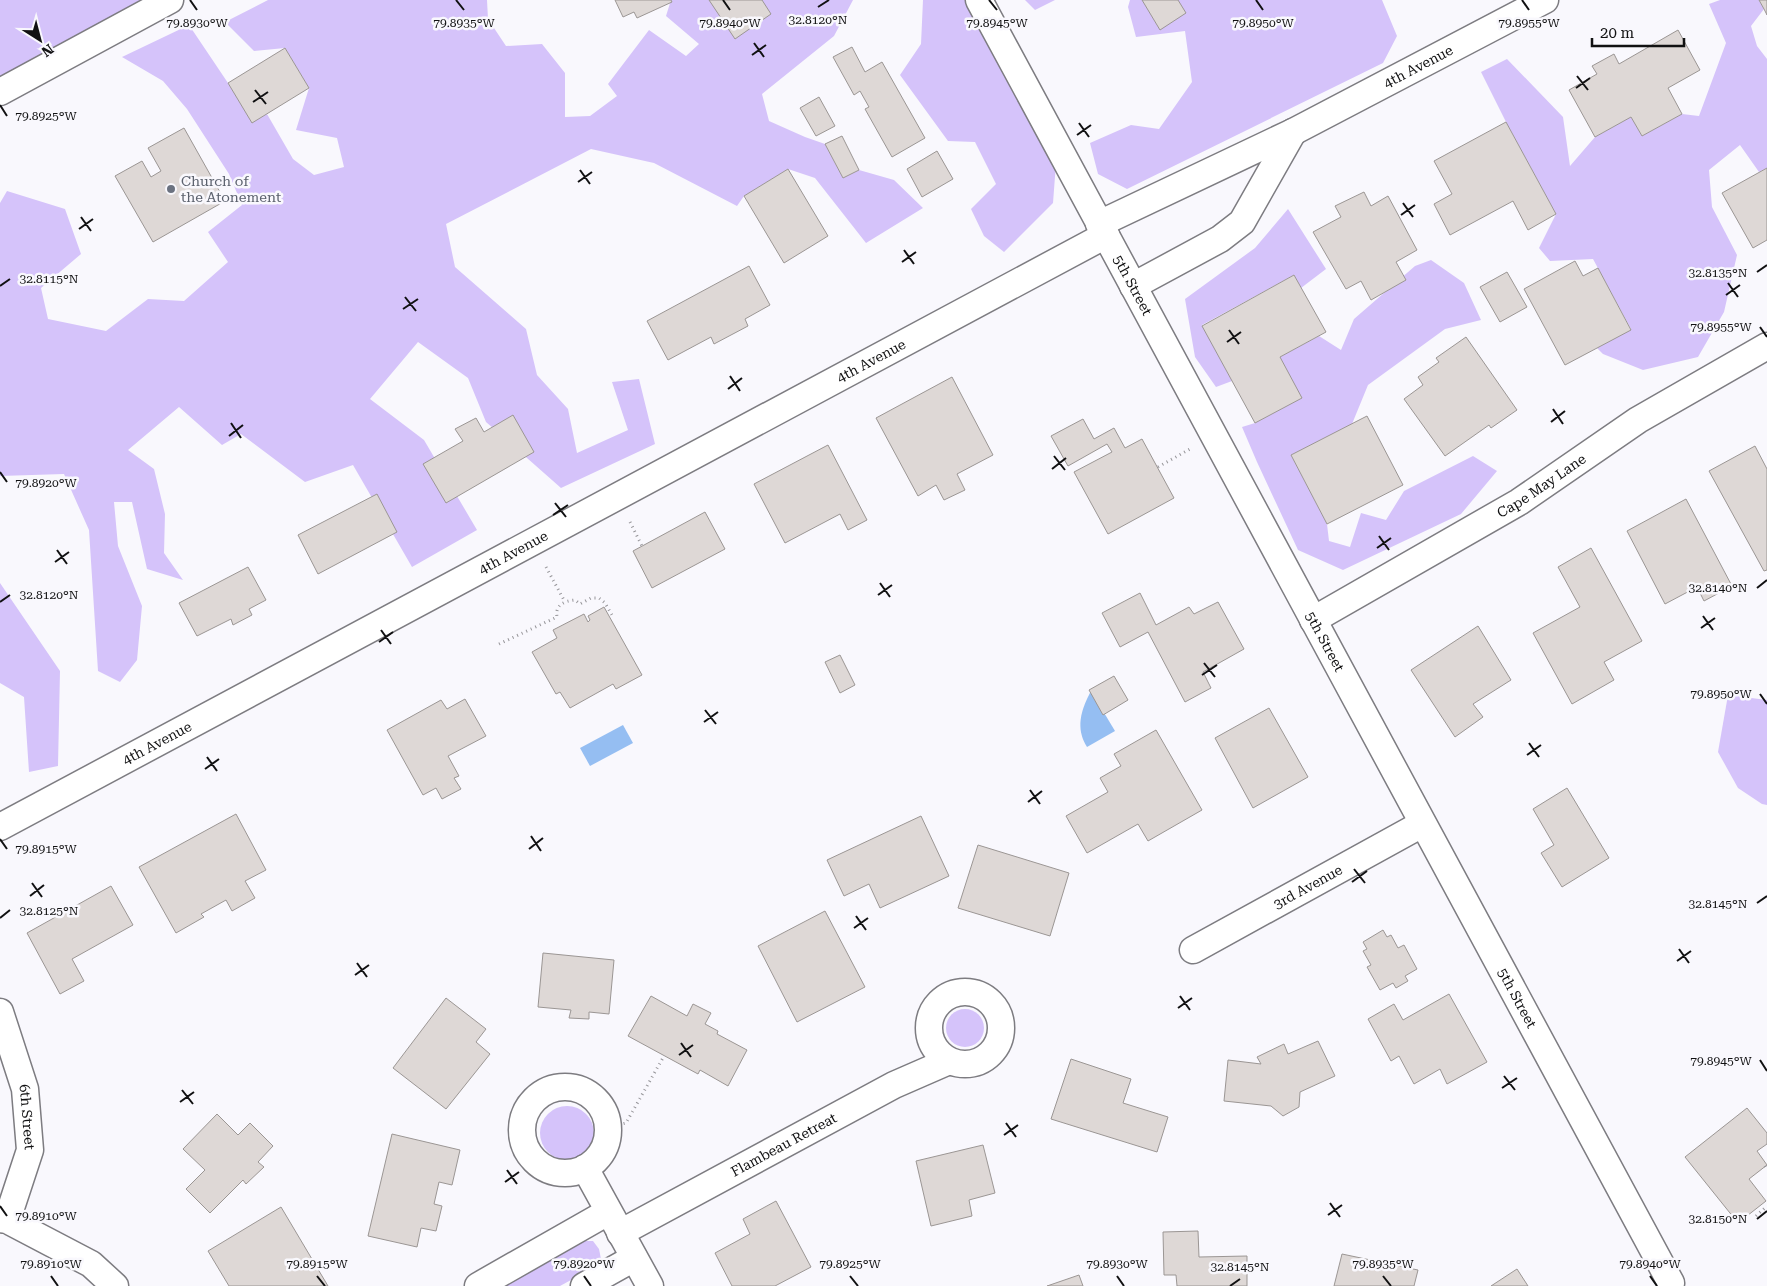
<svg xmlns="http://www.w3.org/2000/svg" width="1767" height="1286" font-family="'Roboto Serif',serif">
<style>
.green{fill:#d5c3fa}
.water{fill:#95bef2}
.building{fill:#ded8d6;stroke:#9b9694}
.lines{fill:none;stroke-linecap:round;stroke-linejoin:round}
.minor-casing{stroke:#7d7c81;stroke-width:29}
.path{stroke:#969599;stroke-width:3;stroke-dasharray:1 4;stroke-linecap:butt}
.minor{stroke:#fff;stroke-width:26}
.ticks{fill:none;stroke:#111112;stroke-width:2}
.worship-dot{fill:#6b7280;stroke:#f9f8fd;stroke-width:2}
.labels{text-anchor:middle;stroke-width:5;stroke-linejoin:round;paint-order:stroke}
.street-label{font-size:14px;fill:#111112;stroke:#f9f8fd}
.worship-label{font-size:14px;fill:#5b616d;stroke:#f9f8fd;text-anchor:start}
.ticks-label{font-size:12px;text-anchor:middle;fill:#111112;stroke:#f9f8fd;stroke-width:5;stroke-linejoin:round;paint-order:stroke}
</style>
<rect width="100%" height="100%" fill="#f9f8fd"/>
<!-- green -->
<g class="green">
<polygon points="0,0 144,0 0,77"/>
<polygon points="268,0 487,0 488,19 506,46 542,44 565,73 565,117 590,116 617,96 608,84 649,30 686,56 699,44 666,16 671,0 853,0 834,36 762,94 769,121 805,137 825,144 843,178 859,170 894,180 923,208 866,243 815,178 788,169 744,196 737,206 654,163 591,149 446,224 455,267 526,329 537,375 568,409 577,453 628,430 612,382 639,379 655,444 561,488 486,422 468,378 418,342 370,399 424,440 477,530 412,567 353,465 305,482 241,434 222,445 179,407 128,450 154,469 165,514 164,553 183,580 147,569 132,502 114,502 118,546 142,606 137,660 120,682 98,671 89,530 64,474 0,476 0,203 7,191 65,209 81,254 41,288 48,319 106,331 148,299 184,301 228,262 208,232 242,205 229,174 187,109 163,81 122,57 189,25 228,83 252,122 267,114 293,159 314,175 344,167 337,138 296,130 309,88 285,48 254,51 225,22"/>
<polygon points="923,0 965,0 1056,163 1053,203 1004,252 984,236 971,209 996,184 975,142 948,141 900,75 921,44"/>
<polygon points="1025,0 1055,0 1035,10"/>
<polygon points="1130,0 1382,0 1397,36 1383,63 1127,189 1098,174 1090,143 1131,125 1159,129 1192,82 1185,31 1136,37 1128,7"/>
<polygon points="1720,0 1759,0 1764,9 1751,26 1757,46 1767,59 1767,168 1759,172 1740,145 1709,170 1712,207 1737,255 1724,312 1698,357 1643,370 1603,354 1597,348 1631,329 1593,259 1550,261 1539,248 1556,214 1506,122 1481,72 1507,59 1563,117 1570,166 1595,137 1631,117 1642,136 1682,114 1699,116 1726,43 1709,4"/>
<polygon points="1288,209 1326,269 1301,288 1294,275 1202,325 1232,381 1216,387 1195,357 1185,299 1255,248"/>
<polygon points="1431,260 1464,283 1481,320 1445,329 1368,385 1352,424 1291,455 1327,524 1329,541 1350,547 1361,513 1386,520 1404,491 1473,456 1497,471 1461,514 1343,570 1298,550 1257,462 1242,427 1255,423 1301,398 1280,357 1319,336 1341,350 1354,319 1415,266"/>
<polygon points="0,583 60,671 58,766 29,772 24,697 0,683"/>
<polygon points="1728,695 1767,700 1767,805 1762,804 1738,788 1718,752"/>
<circle cx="965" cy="1028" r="19"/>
<circle cx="567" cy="1133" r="27"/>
<polygon points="583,1241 593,1241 599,1249 601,1259 593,1268 560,1286 502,1286"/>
</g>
<!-- water -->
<g class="water">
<path d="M1091,691L1115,731L1087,747C1075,728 1081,710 1091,691Z"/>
<polygon points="623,725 633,743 590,766 580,748"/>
</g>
<!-- building -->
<g class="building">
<polygon points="615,0 671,0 672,2 637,18 634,12 623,17"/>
<polygon points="709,0 762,0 771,14 735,39"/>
<polygon points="1142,0 1178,0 1186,13 1160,30"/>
<polygon points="1759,0 1767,0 1767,15 1764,9"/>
<polygon points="1678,30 1700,70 1668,88 1682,114 1642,136 1631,117 1595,137 1569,90 1597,74 1592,66 1614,54 1619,64"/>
<polygon points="852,47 865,72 882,62 925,138 892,157 865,109 869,107 860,91 854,95 833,57"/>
<polygon points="285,48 309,88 252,123 228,83"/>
<polygon points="819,97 835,126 816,136 800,108"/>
<polygon points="1506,122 1556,214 1528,230 1513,201 1450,235 1434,204 1452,194 1434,161"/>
<polygon points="184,128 225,201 153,242 115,176 142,161 151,177 161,171 148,148"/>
<polygon points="842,136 859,170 843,178 825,144"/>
<polygon points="937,151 953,179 922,197 907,169"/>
<polygon points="1767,168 1767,240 1753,248 1722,193"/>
<polygon points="788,169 828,236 784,263 744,196"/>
<polygon points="1364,192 1371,206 1388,196 1417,250 1396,262 1406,280 1371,300 1361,281 1346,289 1313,232 1341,217 1335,206"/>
<polygon points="1575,261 1583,276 1598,268 1631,330 1565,365 1524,289"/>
<polygon points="749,266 770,305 745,319 748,326 714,344 711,337 668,360 647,321"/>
<polygon points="1507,272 1527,307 1500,322 1480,287"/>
<polygon points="1294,275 1326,332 1280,357 1302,398 1255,423 1202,326"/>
<polygon points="1466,337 1517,410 1491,428 1489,425 1445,456 1404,399 1423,385 1418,377 1439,362 1436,358"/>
<polygon points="952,377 993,455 957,474 965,490 944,500 936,485 918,496 876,418"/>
<polygon points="513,415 534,452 446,503 423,464 463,441 455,429 476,418 484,432"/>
<polygon points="1367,416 1403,485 1327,524 1291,455"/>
<polygon points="1083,419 1094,439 1114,428 1125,448 1142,439 1174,498 1108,534 1074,472 1112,452 1107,444 1068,466 1051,436"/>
<polygon points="828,445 867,520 848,530 840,514 785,543 754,484"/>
<polygon points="1755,446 1767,469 1767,570 1764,571 1709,471"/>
<polygon points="377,494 397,532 318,574 298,535"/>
<polygon points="1686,499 1732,586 1704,601 1697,587 1665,604 1627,531"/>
<polygon points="705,512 725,549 652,588 633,551"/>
<polygon points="1591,548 1642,641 1604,662 1614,680 1572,704 1533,633 1580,607 1558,567"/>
<polygon points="248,567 266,600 249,609 252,615 233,625 231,619 197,636 179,603"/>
<polygon points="1140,593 1156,625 1189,607 1194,614 1218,602 1244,649 1203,672 1211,688 1185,702 1148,632 1120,647 1102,613"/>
<polygon points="604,607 642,675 616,689 613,684 570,708 560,692 556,694 532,652 557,638 553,630 584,614 588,622 590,620 588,616"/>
<polygon points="1478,626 1511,680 1473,704 1483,717 1455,737 1411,670"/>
<polygon points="840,655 855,685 840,693 825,662"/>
<polygon points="1114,676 1128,700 1103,715 1089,690"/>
<polygon points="465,699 486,736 448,756 459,776 454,778 461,789 442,799 436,788 423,795 387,730 441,700 447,709"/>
<polygon points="1269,708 1308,777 1253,808 1215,738"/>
<polygon points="1156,730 1202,810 1148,841 1138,824 1087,853 1066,816 1108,792 1100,778 1121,766 1114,754"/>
<polygon points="1567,788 1609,858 1562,887 1541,853 1554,845 1533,809"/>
<polygon points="236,814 266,870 245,881 255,898 232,911 226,900 201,914 204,917 176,933 139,867"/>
<polygon points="921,816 949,876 880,908 869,884 844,896 827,860"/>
<polygon points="978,845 1069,873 1050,936 958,908"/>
<polygon points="111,886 133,925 72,959 84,981 60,994 27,933"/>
<polygon points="825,911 865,987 797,1022 758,946"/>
<polygon points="1383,930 1387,937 1391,935 1398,948 1404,945 1417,969 1405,976 1408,981 1396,988 1393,983 1380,990 1367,967 1371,965 1363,951 1367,949 1363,942"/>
<polygon points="543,953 614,960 609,1014 589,1012 589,1019 569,1018 571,1010 538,1007"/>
<polygon points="1449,994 1487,1062 1447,1084 1440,1069 1414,1084 1399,1056 1391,1061 1368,1019 1394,1004 1403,1020"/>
<polygon points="651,996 687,1016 693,1004 711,1013 705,1024 718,1031 717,1034 747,1050 728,1086 700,1070 698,1074 628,1036"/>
<polygon points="446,998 486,1029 476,1042 490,1054 446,1109 393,1068"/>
<polygon points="1318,1041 1335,1076 1300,1092 1299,1107 1283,1116 1271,1106 1224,1101 1228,1060 1261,1064 1257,1057 1284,1044 1288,1054"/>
<polygon points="1071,1059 1131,1079 1123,1103 1168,1117 1157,1152 1051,1119"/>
<polygon points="1747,1108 1767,1133 1767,1144 1757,1151 1767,1165 1749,1179 1766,1201 1738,1223 1685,1157"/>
<polygon points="217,1114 238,1135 250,1123 273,1146 258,1162 264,1167 246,1184 243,1180 210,1213 186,1189 205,1170 183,1149"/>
<polygon points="392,1134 460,1150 452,1185 439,1182 434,1204 442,1206 436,1231 421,1228 417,1247 368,1236"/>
<polygon points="983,1145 995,1193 969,1200 972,1216 931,1226 916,1161"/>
<polygon points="776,1201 811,1267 775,1286 732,1286 715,1253 750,1234 743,1219"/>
<polygon points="281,1207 328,1286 229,1286 208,1251"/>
<polygon points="1198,1231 1199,1257 1247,1256 1247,1286 1177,1286 1176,1275 1164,1275 1163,1232"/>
<polygon points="1342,1254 1418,1270 1414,1286 1334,1286"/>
<polygon points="1517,1269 1528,1286 1491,1286"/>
<polygon points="1079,1275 1083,1286 1047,1286"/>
</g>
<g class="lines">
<!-- minor casing -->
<g class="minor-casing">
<g id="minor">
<path id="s1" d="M979,0L1671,1283"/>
<polyline points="0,92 170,0"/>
<path id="s2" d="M1099,224L1293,132L1545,0"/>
<polyline points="1133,286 1220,239 1242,222 1293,132"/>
<path id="s3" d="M1313,620L1519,502L1638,420L1767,346"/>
<path id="s4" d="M0,827L1106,235"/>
<path id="s5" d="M1193,950L1422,824"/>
<circle cx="965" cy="1028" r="36"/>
<path id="s6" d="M0,1012L25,1089L30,1150L7,1220"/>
<circle cx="565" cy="1130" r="43"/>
<polyline points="585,1168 650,1286"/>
<polyline points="0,1219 7,1220 91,1264 115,1286"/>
<path id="s7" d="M620,1233L894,1085L949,1061"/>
<polyline points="478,1286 608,1212"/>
<polyline points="584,1286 634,1258"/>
</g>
</g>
<!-- path -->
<g class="path">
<polyline points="1158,467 1190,449"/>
<polyline points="630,522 642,546"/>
<polyline points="546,567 565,602"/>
<path d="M499,644L557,617C555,605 564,601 575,600L580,604L591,598H599L605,603L612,615"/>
<polyline points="609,1127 626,1123 664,1056"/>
<polyline points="1765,1166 1767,1170"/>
<polyline points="1756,1216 1767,1206"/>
</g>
<!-- minor -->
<use href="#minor" class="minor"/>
</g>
<!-- ticks -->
<path class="ticks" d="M190,0L197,10M456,0L464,10M723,0L730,10M989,0L997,10M1256,0L1263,10M1522,0L1529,10M818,7L829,0M754,43L764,57M752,55L766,45M1577,76L1588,90M1576,88L1590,78M255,90L266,104M253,102L268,92M0,105L7,116M1079,123L1089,137M1077,135L1091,125M580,170L590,184M578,182L592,172M1403,203L1413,217M1401,215L1415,205M81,217L91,231M79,229L93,219M904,250L914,264M902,262L916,252M1757,272L1767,265M1728,283L1738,297M0,286L10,279M1726,295L1740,285M405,297L416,311M403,309L418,299M1760,327L1767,337M1229,330L1239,344M1227,342L1241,332M730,376L740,391M728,389L742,378M1553,409L1563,424M1551,422L1565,411M231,423L241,438M229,436L243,425M1054,456L1065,470M1052,469L1066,458M0,472L7,482M555,503L566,517M553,515L568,505M1379,536L1389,550M1377,548L1391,538M57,550L67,564M55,562L69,552M880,583L890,597M1757,588L1767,580M878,595L892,585M0,602L10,595M1703,616L1713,630M1701,628L1715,618M381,630L391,644M379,642L393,632M1204,663L1215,677M1202,675L1217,665M1760,694L1767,704M705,710L716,724M704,722L718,712M1529,743L1539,757M1527,755L1541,745M207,757L217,771M205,769L219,759M1030,790L1040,804M1028,802L1042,791M531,836L541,851M0,839L7,849M529,849L543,838M1354,869L1365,883M1352,882L1367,871M32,883L42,897M30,896L44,885M1757,903L1767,896M856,916L866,930M0,918L10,910M854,928L868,918M1679,949L1689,963M1677,961L1691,951M357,963L367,977M355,975L369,965M1180,996L1190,1010M1178,1008L1192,998M681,1043L691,1057M679,1055L693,1045M1760,1060L1767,1071M1504,1076L1515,1090M1502,1088L1517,1078M182,1090L193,1104M180,1102L194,1092M1006,1123L1016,1137M1004,1135L1018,1125M507,1170L517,1184M505,1182L519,1172M1330,1203L1340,1217M0,1206L7,1216M1328,1215L1342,1205M1757,1219L1767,1211M51,1276L58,1286M317,1276L325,1286M584,1276L591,1286M850,1276L858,1286M1117,1276L1124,1286M1383,1276L1391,1286M1650,1276L1657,1286M1230,1286L1240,1279"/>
<!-- markers -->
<circle class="worship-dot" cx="171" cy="189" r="5"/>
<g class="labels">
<!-- street labels -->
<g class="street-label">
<text dy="5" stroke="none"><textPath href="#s2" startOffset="356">4th Avenue</textPath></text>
<text dy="5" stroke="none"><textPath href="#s1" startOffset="324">5th Street</textPath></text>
<text dy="5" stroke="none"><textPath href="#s4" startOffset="988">4th Avenue</textPath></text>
<text dy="5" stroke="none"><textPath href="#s3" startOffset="265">Cape May Lane</textPath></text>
<text dy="5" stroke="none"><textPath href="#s4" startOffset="582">4th Avenue</textPath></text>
<text dy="5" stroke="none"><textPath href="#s1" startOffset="729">5th Street</textPath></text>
<text dy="5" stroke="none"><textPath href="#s4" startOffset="178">4th Avenue</textPath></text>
<text dy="5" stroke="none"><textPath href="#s5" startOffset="131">3rd Avenue</textPath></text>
<text dy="5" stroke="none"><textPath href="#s1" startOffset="1134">5th Street</textPath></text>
<text dy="5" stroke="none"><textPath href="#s6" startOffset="109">6th Street</textPath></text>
<text dy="5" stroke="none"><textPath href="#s7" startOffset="186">Flambeau Retreat</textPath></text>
</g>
<!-- worship labels -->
<g class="worship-label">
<text x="181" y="186">Church of<tspan x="181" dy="16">the Atonement</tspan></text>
</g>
</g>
<g class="ticks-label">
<text x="818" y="24">32.8120°N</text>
<text x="197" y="27">79.8930°W</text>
<text x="464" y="27">79.8935°W</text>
<text x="730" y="27">79.8940°W</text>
<text x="997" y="27">79.8945°W</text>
<text x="1263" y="27">79.8950°W</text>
<text x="1529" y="27">79.8955°W</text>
<text x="46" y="120">79.8925°W</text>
<text x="1718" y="277">32.8135°N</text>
<text x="49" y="283">32.8115°N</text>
<text x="1721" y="331">79.8955°W</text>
<text x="46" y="487">79.8920°W</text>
<text x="1718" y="592">32.8140°N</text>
<text x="49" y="599">32.8120°N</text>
<text x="1721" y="698">79.8950°W</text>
<text x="46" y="853">79.8915°W</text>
<text x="1718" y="908">32.8145°N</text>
<text x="49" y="915">32.8125°N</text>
<text x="1721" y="1065">79.8945°W</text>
<text x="46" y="1220">79.8910°W</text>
<text x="1718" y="1223">32.8150°N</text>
<text x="51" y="1268">79.8910°W</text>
<text x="317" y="1268">79.8915°W</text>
<text x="584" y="1268">79.8920°W</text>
<text x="850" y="1268">79.8925°W</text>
<text x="1117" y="1268">79.8930°W</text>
<text x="1383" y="1268">79.8935°W</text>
<text x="1650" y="1268">79.8940°W</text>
<text x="1240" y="1271">32.8145°N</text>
</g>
<!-- north arrow -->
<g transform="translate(40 40) rotate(144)" stroke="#f9f8fd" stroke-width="4" paint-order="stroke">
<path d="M0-4L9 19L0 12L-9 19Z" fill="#111112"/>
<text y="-8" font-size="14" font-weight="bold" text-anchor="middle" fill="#111112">N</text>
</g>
<!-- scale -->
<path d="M1592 38v8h92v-8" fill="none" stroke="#111112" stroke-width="2.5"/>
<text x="1600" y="38" font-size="15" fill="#111112" stroke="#f9f8fd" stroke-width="4" paint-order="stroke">20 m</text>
</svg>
